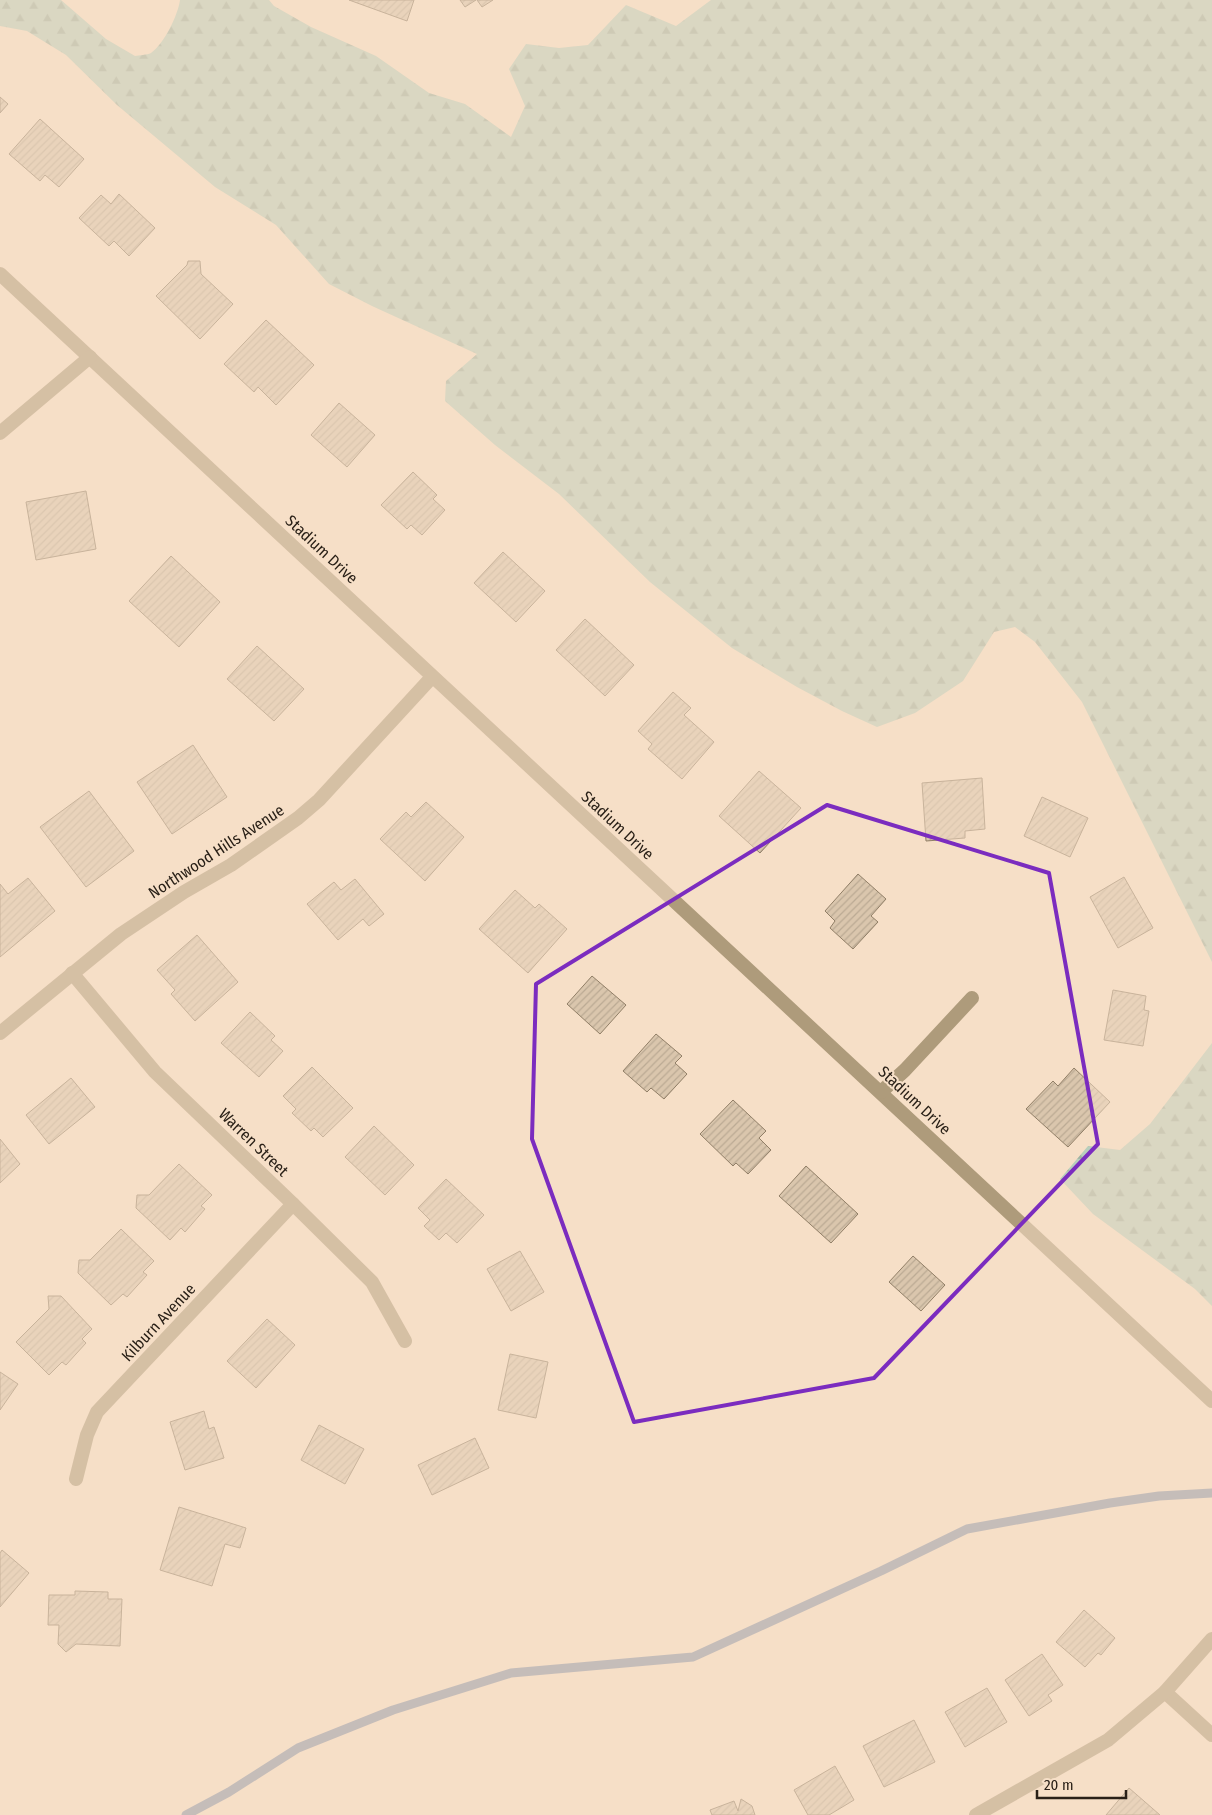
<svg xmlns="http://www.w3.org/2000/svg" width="1212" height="1815" font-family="'Fira Sans Condensed',sans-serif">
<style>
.forest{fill:url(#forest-firs)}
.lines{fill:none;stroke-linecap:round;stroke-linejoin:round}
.stream{stroke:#8a95a9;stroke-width:9}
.building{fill:url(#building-hatch);stroke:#917f67}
.minor{stroke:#ae9b7b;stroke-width:14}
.marked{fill:none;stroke:#7b2cbf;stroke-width:4;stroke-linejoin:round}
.labels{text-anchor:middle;stroke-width:4;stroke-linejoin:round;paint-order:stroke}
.street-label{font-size:16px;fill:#292017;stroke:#f6dfc7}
</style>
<defs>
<pattern id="forest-firs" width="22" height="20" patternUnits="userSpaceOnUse" patternTransform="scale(1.25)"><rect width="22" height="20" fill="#b8cebc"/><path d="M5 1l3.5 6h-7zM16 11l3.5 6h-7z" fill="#9eb1a1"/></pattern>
<pattern id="building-hatch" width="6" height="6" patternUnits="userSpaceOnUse" patternTransform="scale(1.25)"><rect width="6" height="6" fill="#dac6ad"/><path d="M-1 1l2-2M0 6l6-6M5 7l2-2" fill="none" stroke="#bbaa94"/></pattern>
</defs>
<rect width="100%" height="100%" fill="#f6dfc7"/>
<!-- forest -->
<g class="forest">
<path d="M0,0H61L106,39L135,56C139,55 147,55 151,53C164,44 178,15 180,0H269L274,6L311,27L376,56L429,93L465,104L511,137L525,106L509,69L526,44L559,48L588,45L626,5L676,26L711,0H1212V962L1082,702L1035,642L1015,627L994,632L963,681L915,713L877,727L842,711L797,687L732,648L650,582L559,494L495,445L445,401L446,381L477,354L372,306L329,284L276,225L215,187L117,105L66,55L27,31L0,26Z"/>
<polygon points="1212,1043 1212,1306 1195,1289 1093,1214 1060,1179 1088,1146 1120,1150 1150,1124"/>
</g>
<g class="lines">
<!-- stream -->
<polyline class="stream" points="186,1815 229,1792 298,1748 393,1710 511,1673 693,1657 881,1571 967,1529 1110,1503 1159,1496 1212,1493"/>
</g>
<!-- building -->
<g class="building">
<polygon points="349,0 414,0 407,21"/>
<polygon points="460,0 476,0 465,7"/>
<polygon points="477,0 493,0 482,7"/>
<polygon points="0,97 8,104 0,113"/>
<polygon points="40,119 84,159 59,187 45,175 40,181 9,154"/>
<polygon points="119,194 155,228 129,256 114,241 109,246 79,218 101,195 111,204"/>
<polygon points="188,261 200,261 201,274 233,304 200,339 156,296 187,265"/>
<polygon points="266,320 314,365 276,405 258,387 254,392 224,364"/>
<polygon points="339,403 375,435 347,467 311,435"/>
<polygon points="413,472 437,495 433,499 445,510 422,535 411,525 407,529 381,505"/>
<polygon points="86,491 96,549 36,560 26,502"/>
<polygon points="503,552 545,591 516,622 474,583"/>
<polygon points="171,556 220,602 179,647 129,601"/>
<polygon points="585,619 634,665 605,696 556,650"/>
<polygon points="257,646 304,689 274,721 227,679"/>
<polygon points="673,692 691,708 684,715 714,742 682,779 648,749 652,744 638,731"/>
<polygon points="193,745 227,797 172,834 137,782"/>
<polygon points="759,771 801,808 760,853 719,816"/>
<polygon points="982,778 985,829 965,831 965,838 926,841 922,783"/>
<polygon points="89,791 134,851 86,887 40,827"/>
<polygon points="1042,797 1088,818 1070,857 1024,836"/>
<polygon points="426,802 464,837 425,881 380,839 406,812 411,817"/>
<polygon points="858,874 886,899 871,916 878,922 853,949 830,928 835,921 825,911"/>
<polygon points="1124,877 1153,928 1118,948 1090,897"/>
<polygon points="28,878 55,911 0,957 0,884 8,894"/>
<polygon points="355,879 384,914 369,926 363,919 338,940 307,904 334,882 341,890"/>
<polygon points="515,890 535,908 539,904 567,929 528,973 479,929"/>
<polygon points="197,935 238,982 195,1021 171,994 175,990 157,970"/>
<polygon points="592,976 626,1005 600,1034 567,1004"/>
<polygon points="1113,990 1146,996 1144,1010 1149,1011 1143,1046 1104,1040"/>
<polygon points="250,1012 275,1036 271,1040 283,1051 259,1077 221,1043"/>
<polygon points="656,1034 682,1056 675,1063 687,1074 664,1099 651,1088 647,1092 623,1071"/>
<polygon points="312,1067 353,1108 323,1137 314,1128 311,1131 292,1113 296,1109 283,1096"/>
<polygon points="1074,1068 1110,1102 1068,1147 1026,1109 1053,1081 1058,1086"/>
<polygon points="71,1078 95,1107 49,1144 26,1115"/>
<polygon points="733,1100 766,1131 759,1138 771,1150 748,1174 736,1163 733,1166 700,1134"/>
<polygon points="374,1126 414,1165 385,1195 345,1157"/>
<polygon points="0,1139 20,1164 0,1183"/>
<polygon points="179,1164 212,1195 201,1206 205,1209 185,1232 181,1228 170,1240 136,1208 137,1195 149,1195"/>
<polygon points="806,1166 858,1214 831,1243 779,1196"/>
<polygon points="446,1179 484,1215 457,1243 446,1233 439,1240 424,1226 430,1220 418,1208"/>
<polygon points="121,1229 154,1261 143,1272 147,1275 127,1297 123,1294 111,1305 78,1273 79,1260 90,1260"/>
<polygon points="520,1251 544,1292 511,1311 487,1269"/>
<polygon points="913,1256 945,1285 921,1311 889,1282"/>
<polygon points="48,1296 61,1296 92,1329 82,1339 86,1343 66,1365 62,1362 49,1375 16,1342 49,1309"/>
<polygon points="267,1319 295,1345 256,1388 227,1361"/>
<polygon points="510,1354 548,1362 536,1418 498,1410"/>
<polygon points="0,1372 18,1384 0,1410"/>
<polygon points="204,1411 209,1429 214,1427 224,1458 185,1470 170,1422"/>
<polygon points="319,1425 364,1449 345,1484 301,1460"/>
<polygon points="475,1438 489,1468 432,1495 418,1465"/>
<polygon points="179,1507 246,1528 240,1548 225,1544 212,1586 160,1570"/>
<polygon points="2,1550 29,1573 0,1607 0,1553"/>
<polygon points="75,1591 108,1592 108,1599 122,1599 120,1646 76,1644 66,1652 58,1644 59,1625 48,1625 49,1595 75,1595"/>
<polygon points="1084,1610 1115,1638 1101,1655 1098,1653 1085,1667 1056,1642"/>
<polygon points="1042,1654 1063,1685 1048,1695 1052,1701 1029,1716 1005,1680"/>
<polygon points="987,1688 1007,1722 965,1747 945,1712"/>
<polygon points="914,1720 935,1762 884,1787 863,1746"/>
<polygon points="835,1766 854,1800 829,1815 808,1815 794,1790"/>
<polygon points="1129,1788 1160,1815 1106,1815"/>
<polygon points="741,1799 752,1806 755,1815 712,1815 710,1810 734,1801 738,1811"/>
</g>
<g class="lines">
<!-- minor -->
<g class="minor">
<polyline points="0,274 1212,1401"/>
<polyline points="0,433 90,357"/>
<polyline points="72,973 155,1072 293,1204 372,1282 405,1341"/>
<polyline points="0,1033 121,934 184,892 231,865 298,818 319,800 432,677"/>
<polyline points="881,1092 905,1070 972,998"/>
<polyline points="76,1479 87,1435 97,1412 293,1204"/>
<polyline points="1165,1692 1212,1735"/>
<polyline points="976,1815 1108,1740 1165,1692 1212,1639"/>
</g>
</g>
<!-- marked area -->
<path d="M0 0H1212V1815H0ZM827,805L1049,873L1098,1144L874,1378L634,1422L532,1139L536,984Z" fill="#f6dfc7" fill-opacity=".55" fill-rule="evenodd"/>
<path class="marked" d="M827,805L1049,873L1098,1144L874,1378L634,1422L532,1139L536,984Z"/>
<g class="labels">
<!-- street labels -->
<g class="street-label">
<text transform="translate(322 549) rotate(43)" y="6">Stadium Drive</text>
<text transform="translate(618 825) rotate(43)" y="6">Stadium Drive</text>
<text transform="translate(216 851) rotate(-33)" y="6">Northwood Hills Avenue</text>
<text transform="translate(915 1100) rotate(43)" y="6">Stadium Drive</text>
<text transform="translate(254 1142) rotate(44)" y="6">Warren Street</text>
<text transform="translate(158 1322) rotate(-47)" y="6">Kilburn Avenue</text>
</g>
</g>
<!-- scale -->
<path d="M1037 1790v8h89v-8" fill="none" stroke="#292017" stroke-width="2.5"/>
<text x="1044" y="1790" font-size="15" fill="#292017" stroke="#f6dfc7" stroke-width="4" paint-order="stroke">20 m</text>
</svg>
